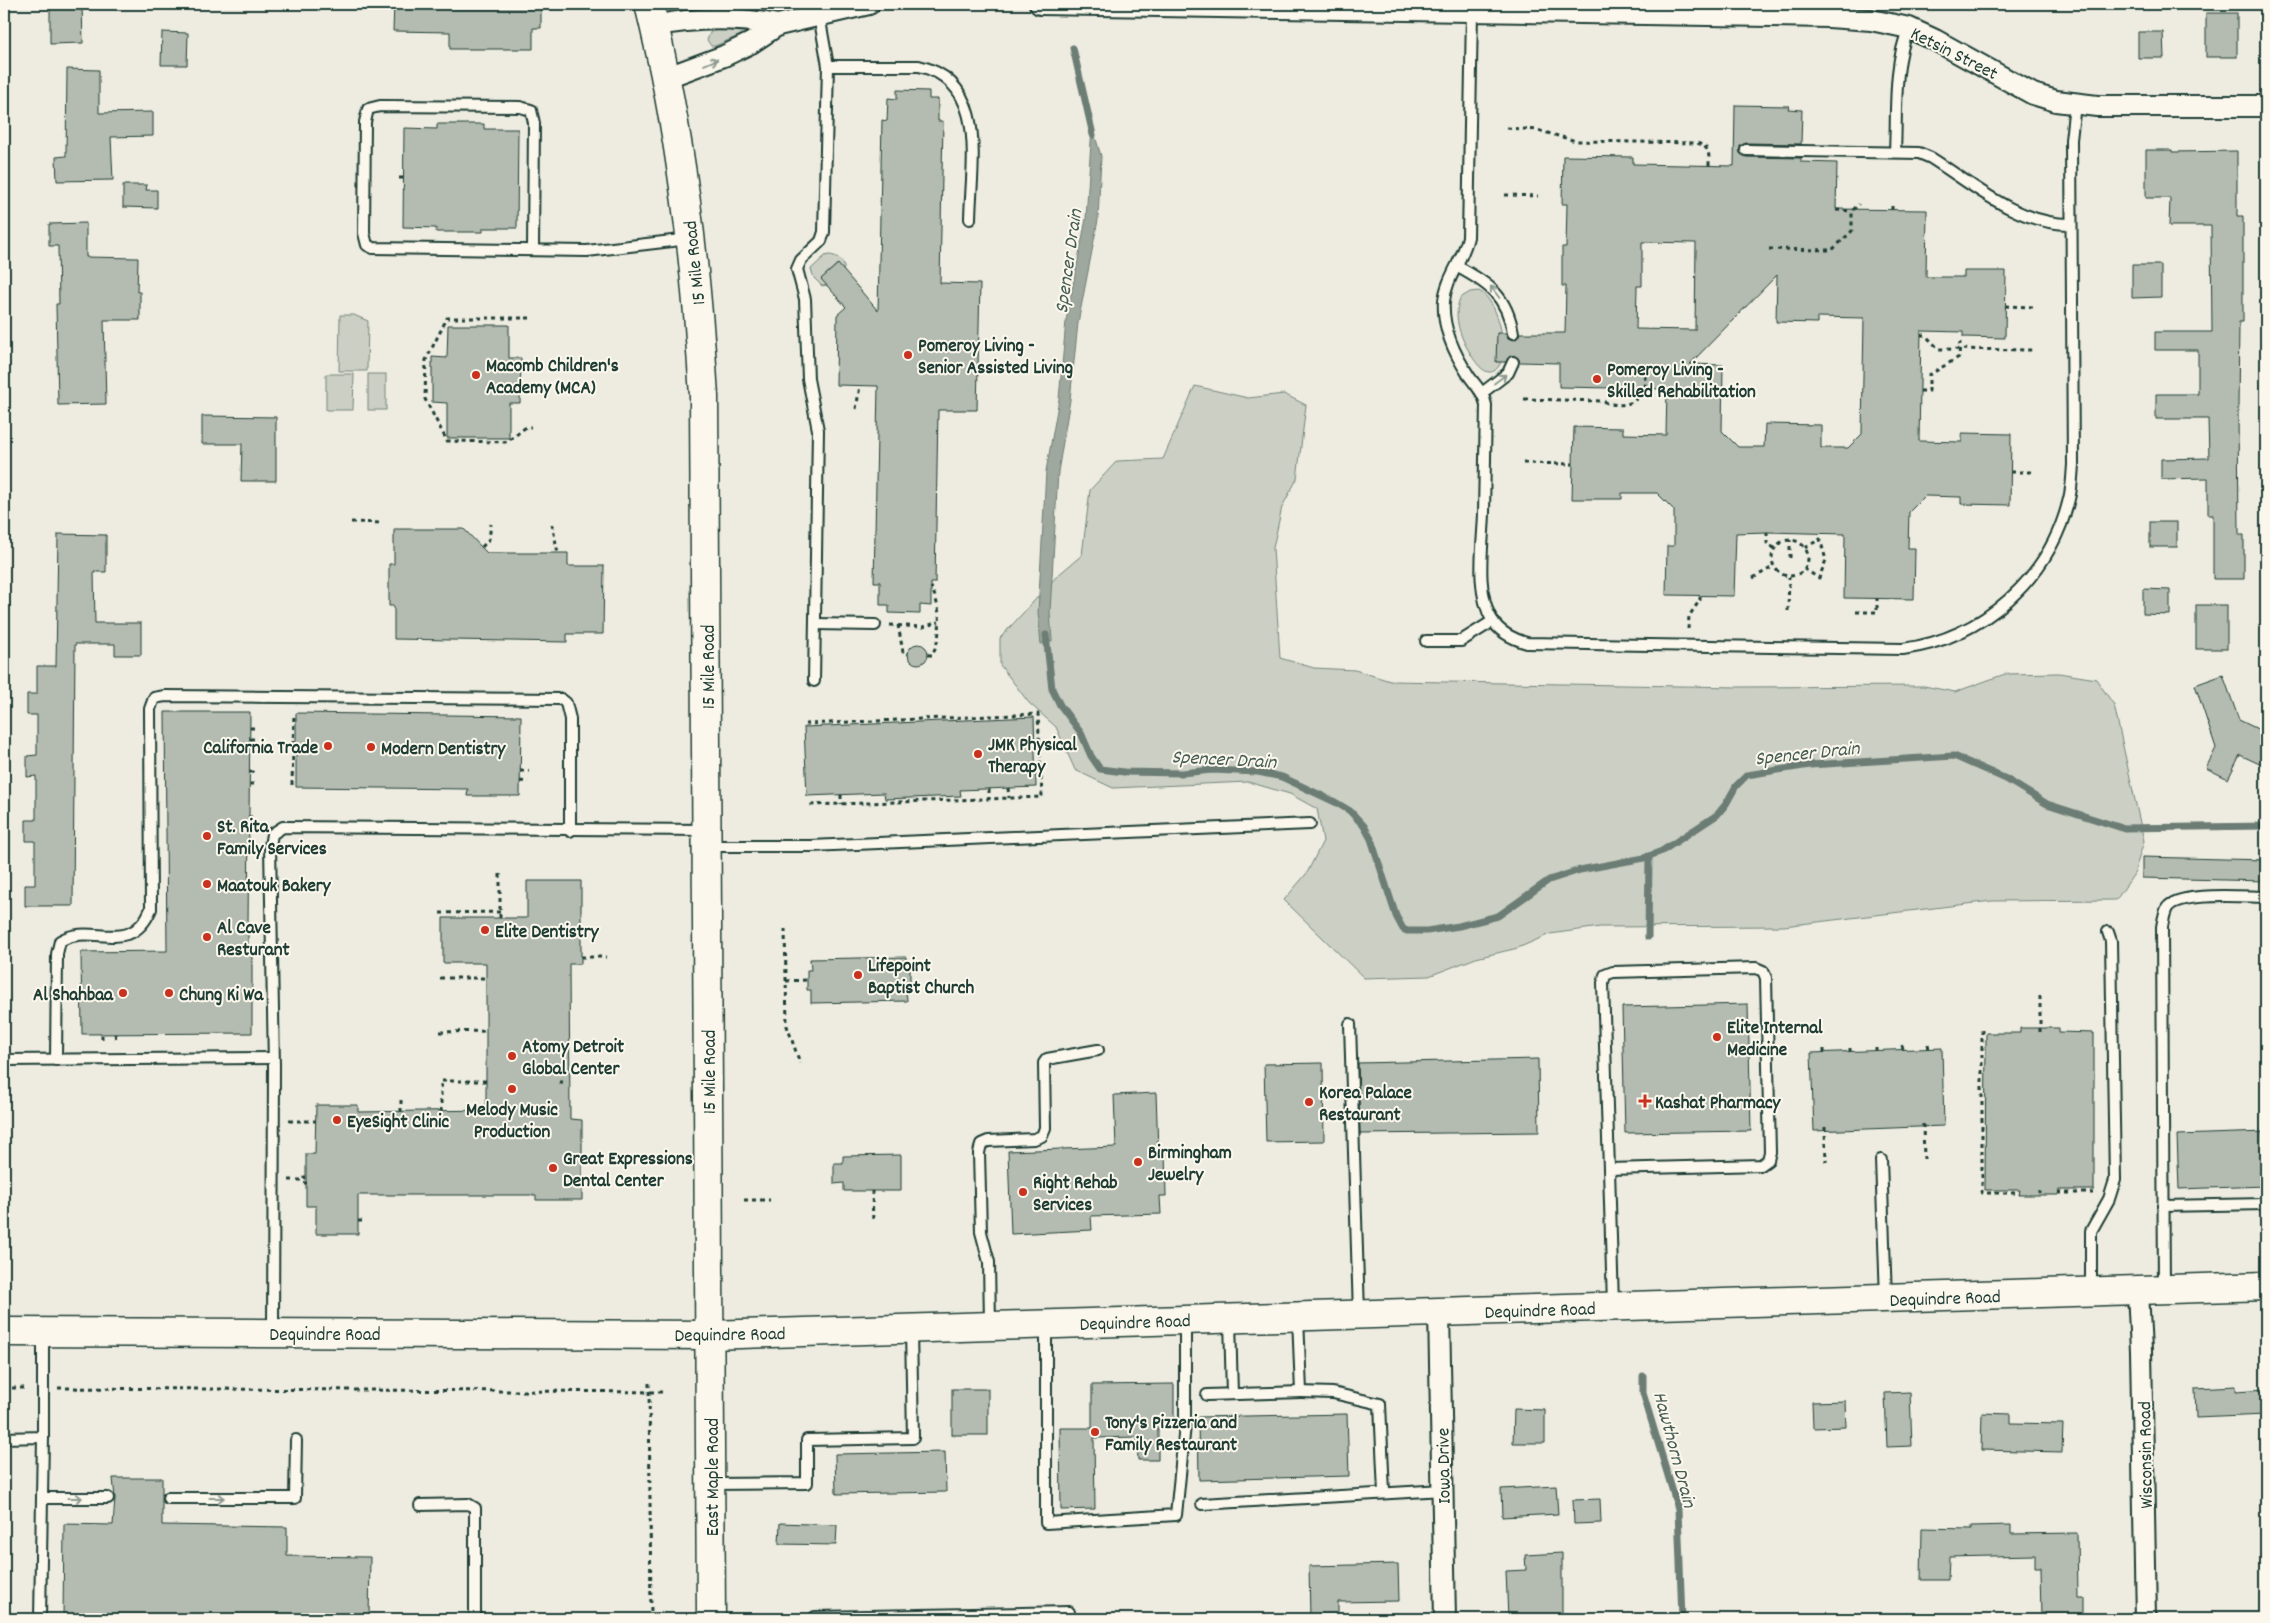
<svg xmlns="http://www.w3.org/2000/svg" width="2270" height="1623" font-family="Dekko,sans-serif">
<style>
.green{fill:#cbcfc4;stroke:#75867c}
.water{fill:#9fa89f;stroke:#6c7d74}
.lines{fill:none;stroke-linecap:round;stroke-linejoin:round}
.stream{stroke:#6c7d74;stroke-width:7}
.building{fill:#b4bbb0;stroke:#1f3d34;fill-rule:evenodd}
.lane-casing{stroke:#1f3d34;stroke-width:14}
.street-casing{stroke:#1f3d34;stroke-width:24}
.secondary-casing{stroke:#1f3d34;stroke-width:31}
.path{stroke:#1f3d34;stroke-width:3;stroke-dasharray:4 4;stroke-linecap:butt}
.lane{stroke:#fbf7ec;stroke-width:10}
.street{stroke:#fbf7ec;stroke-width:20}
.secondary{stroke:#fbf7ec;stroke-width:28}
.oneway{stroke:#8d9a90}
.poi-dot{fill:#c8321e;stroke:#fbf7ec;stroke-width:2}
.labels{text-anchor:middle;stroke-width:4;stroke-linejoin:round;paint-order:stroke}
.street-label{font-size:19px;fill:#1f3d34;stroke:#fbf7ec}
.poi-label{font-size:19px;font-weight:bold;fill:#1f3d34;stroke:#fbf7ec;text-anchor:start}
.water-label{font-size:20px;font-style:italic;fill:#455d54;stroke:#fbf7ec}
</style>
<rect width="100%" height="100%" fill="#eeece1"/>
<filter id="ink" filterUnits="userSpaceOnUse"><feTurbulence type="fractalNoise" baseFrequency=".02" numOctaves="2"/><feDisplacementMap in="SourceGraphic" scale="10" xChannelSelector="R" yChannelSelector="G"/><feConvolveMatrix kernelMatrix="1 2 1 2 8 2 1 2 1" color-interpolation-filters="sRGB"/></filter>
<g filter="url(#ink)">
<!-- green -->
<g class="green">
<polygon points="743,29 746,31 745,33 715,46 711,46 707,40 711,31"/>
<path d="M829,255C836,255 845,261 844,269L843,270L837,264L821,279L827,285L822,286L814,278L811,269L825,256Z"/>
<path d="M1479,291C1497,299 1509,347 1500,364C1487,388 1469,352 1464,342C1458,329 1454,313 1460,298L1470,292Z"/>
<polygon points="340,315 354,315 368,321 367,371 339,371"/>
<polygon points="326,374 354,374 353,410 326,410"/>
<rect x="368" y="374" width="18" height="36"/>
<polygon points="1195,386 1248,398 1284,394 1306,405 1297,479 1282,507 1273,548 1280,658 1314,668 1355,670 1390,681 1739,687 1924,686 1955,692 2005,674 2059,673 2096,679 2114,705 2144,841 2134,874 2116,900 1992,901 1784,926 1600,927 1550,934 1518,948 1476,958 1429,976 1364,978 1284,900 1307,873 1323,841 1317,809 1290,794 1248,782 1113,788 1075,770 1056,727 1029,703 1000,665 1000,638 1057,576 1082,555 1090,490 1117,461 1163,459"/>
</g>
<!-- water -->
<polygon class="water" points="1092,126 1101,156 1098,220 1078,323 1070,400 1058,472 1050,612 1052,641 1041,644 1038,612 1046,471 1059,399 1066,321 1086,219"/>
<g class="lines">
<!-- stream -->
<g class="stream">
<polyline points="1073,48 1093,135"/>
<polyline points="1046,635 1052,689 1060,705 1081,733 1091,756 1100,769 1124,772 1182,773 1212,770 1258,772 1282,777 1335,802 1350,811 1364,826 1371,839 1396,916 1403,929 1407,931 1427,931 1459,926 1498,916 1549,880 1580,870 1644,858 1662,851 1717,815 1726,804 1736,786 1747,775 1810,765 1954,756 2006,779 2047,804 2122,828 2266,826"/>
<polyline points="1648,937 1649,856"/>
<polyline points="1643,1376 1643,1393 1678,1509 1682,1619"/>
</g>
</g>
<!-- building -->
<g class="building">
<polygon points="50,4 82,4 83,43 50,44"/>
<polygon points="394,4 541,4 541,28 533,28 533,49 450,49 450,32 393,31"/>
<rect x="2206" y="13" width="31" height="44"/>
<polygon points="162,32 188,33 187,65 161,65"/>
<polygon points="2138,32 2163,32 2164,58 2138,58"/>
<polygon points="67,69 99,70 99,113 153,112 153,136 111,137 113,180 57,181 56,157 66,156"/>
<polygon points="897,90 929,91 929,99 938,99 938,121 943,121 940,283 980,284 977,410 938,410 935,583 931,583 931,606 920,605 920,614 889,613 889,605 880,605 880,582 874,582 878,386 836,385 837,315 846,307 821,279 838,264 878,311 882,120 887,121 888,98 897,99"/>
<path d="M1735,105L1789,106L1788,109L1802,110L1801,144L1746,143L1740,146V153L1746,157L1801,158V162L1837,163L1836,209L1927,210L1926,277H1964V271H2006L2005,338L1963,337V332L1921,331L1919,441L1962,442V433L2011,434L2010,505L1961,504V497L1925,496L1909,512L1908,548H1915L1914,599L1844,598L1845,534L1767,532L1736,533L1734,596L1666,595L1667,546H1674V510L1657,493H1622V499H1572L1574,427L1623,428V434L1666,435L1667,389L1559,387V363L1520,362L1518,358L1513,355L1506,362H1496L1497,333H1506L1508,338L1514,340L1520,333H1565L1566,286H1562V247H1566L1567,204H1562L1563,156L1633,157V164L1734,166ZM1642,242L1696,243L1695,330L1636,329L1637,286H1642ZM1777,275L1776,322L1817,323V317L1864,318L1862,434L1848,448H1821V425L1765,424L1764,447H1738L1722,431L1723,365L1690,364Z"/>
<polygon points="437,124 484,124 484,129 518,129 517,228 483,228 483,232 436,232 436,228 403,227 404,128 437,129"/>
<polygon points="2146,150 2172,150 2172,152 2237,151 2237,216 2243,216 2243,322 2239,322 2238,408 2239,535 2244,535 2244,579 2213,579 2213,515 2208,515 2208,478 2161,479 2161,459 2209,458 2208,419 2156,419 2156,394 2198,394 2198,350 2155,350 2155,332 2212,332 2211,226 2169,226 2170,198 2146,198"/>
<polygon points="123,185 147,185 146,190 157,190 157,208 123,207"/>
<polygon points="86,223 86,257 138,258 137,292 140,292 140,320 104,320 106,404 58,405 56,304 59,304 58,246 49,246 49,224"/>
<polygon points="2132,265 2161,265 2161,297 2132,298"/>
<polygon points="448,325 509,325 509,358 521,358 520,403 509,403 509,438 447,438 447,403 432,402 432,357 447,358"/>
<polygon points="202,416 276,417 276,481 241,481 242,444 202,444"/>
<rect x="2150" y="522" width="27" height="25"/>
<polygon points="394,529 464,529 487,553 568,553 568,566 604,566 603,634 567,634 567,642 394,639 394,606 389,606 389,564 394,564"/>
<polygon points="58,534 106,535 106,572 94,572 95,623 141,623 141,655 115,655 115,644 75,644 73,906 25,906 25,885 35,885 35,841 26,841 26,820 36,820 36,776 27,777 27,756 37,755 37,715 27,715 27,694 37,694 37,666 56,666"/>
<polygon points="2143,589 2170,590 2170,615 2143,614"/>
<rect x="2196" y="605" width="31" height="44"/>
<circle cx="918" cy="654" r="10"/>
<polygon points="2223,675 2239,720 2266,733 2266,767 2240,755 2228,779 2206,768 2216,748 2195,685"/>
<polygon points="165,712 250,712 248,924 248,951 252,951 252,1033 82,1034 81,952 167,951"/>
<polygon points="296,713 521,716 520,796 467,796 468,789 296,787"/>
<polygon points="1034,717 1036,787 960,790 961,796 885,799 884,793 807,796 804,727"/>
<polygon points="2142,857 2266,860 2266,881 2142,878"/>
<polygon points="527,881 581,881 581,964 569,964 570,1119 582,1120 582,1200 536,1200 536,1195 358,1195 358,1234 316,1234 316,1206 306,1206 306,1154 315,1154 316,1105 358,1105 358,1112 486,1110 486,963 443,963 443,918 527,918"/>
<polygon points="906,957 906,969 910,969 910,989 906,988 907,1001 811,1003 811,990 807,990 807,970 811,970 810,959"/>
<polygon points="1748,1004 1751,1131 1625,1133 1622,1007"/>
<polygon points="2020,1028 2059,1028 2059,1032 2094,1033 2094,1190 2059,1190 2058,1195 2019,1195 2020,1190 1985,1190 1986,1033 2020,1033"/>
<polygon points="1942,1048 1944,1126 1814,1131 1811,1053"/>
<polygon points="1538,1059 1539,1132 1360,1134 1358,1063"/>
<polygon points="1323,1063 1324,1141 1266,1142 1264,1064"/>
<polygon points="1156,1093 1158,1151 1165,1150 1166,1196 1160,1196 1161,1214 1091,1216 1092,1230 1011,1234 1008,1151 1116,1147 1114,1095"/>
<polygon points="2266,1132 2266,1186 2179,1189 2177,1135"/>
<polygon points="901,1155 901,1191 844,1191 844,1183 834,1184 834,1163 843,1163 843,1156"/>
<polygon points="1174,1384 1174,1428 1158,1428 1158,1460 1138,1460 1137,1437 1094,1438 1095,1509 1061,1510 1060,1428 1092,1428 1092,1385"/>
<polygon points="2236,1386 2236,1391 2266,1389 2266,1415 2196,1418 2195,1388"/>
<rect x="952" y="1389" width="36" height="46"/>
<polygon points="1910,1392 1912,1446 1887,1447 1885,1393"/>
<polygon points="1845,1401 1846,1427 1813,1428 1812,1402"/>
<polygon points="1514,1409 1545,1410 1545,1443 1513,1443"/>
<polygon points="1982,1413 2011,1414 2011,1423 2063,1424 2062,1452 1981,1450"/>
<polygon points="1347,1414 1349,1476 1199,1480 1198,1417"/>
<polygon points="945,1452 946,1492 836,1494 835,1454"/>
<polygon points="113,1478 162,1478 162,1525 287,1527 287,1556 370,1557 369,1619 63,1619 64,1524 113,1525 115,1498"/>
<polygon points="1556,1486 1558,1514 1502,1517 1501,1489"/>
<polygon points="1600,1499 1601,1523 1574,1524 1573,1500"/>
<polygon points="780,1523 837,1525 836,1545 779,1544"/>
<polygon points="2011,1525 2011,1534 2077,1533 2078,1598 2083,1598 2083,1619 2042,1619 2041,1567 2035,1567 2035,1555 1949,1557 1948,1580 1921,1580 1922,1528 1972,1529 1972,1526"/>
<polygon points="1562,1553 1562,1619 1508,1619 1506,1571 1526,1570 1525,1555"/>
<polygon points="1398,1564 1399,1601 1338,1602 1338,1619 1310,1619 1309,1566"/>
</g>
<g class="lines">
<!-- lane casing -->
<g class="lane-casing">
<g id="lane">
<path d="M1472,12L1468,237C1463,260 1446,278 1444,301C1442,327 1455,355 1469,376C1476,386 1484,393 1486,405C1485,441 1485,477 1484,513C1483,547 1475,590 1492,620C1500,633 1513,639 1527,643L1903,649C1983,638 2050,578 2069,499C2072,488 2072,476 2073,465L2071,140L2075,104"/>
<path d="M828,66H919C989,82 971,165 970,219"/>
<path d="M1746,150L1919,153L1931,158C1974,185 2017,224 2070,224"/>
<path d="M1895,152C1897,112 1893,65 1909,28"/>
<polyline points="533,250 534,123 531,110 520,107 380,106 368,109 365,122 364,233 367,245 373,248 587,251 689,239"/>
<path d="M1458,267C1488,283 1507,296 1513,333"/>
<polyline points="1482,393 1508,373 1513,362"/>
<polyline points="815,624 875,625"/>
<polyline points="1426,641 1461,641 1493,621"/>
<polyline points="814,681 818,430 808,379 805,299 797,269 801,260 821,241 824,232 828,66 819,15"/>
<polyline points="708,846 811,846 1310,824"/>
<polyline points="1350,1024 1359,1314"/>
<polyline points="4,1060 273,1058"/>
<path d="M56,1060L57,954L60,941C92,921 130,958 151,909L150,709L154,698L165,696L561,699L566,703L570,719V831"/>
<polyline points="1881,1160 1886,1298"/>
<polyline points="1609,1169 1603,983 1605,975 1613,972 1756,968 1763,971 1766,978 1770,1152 1768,1160 1761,1165 1609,1169 1613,1305"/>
<polyline points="2163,1206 2266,1204"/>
<path d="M2164,1289L2162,927C2163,921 2164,914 2167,908C2178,891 2245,897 2266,897"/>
<polyline points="2091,1291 2091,1231 2109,1199 2115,1180 2111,941 2108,932"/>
<polyline points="1298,1317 1301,1392 1333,1393 1380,1404 1384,1493"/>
<polyline points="1230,1320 1232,1394"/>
<polyline points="990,1324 989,1262 981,1232 979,1153 981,1144 988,1141 1034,1139 1042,1136 1045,1128 1044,1063 1047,1059 1098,1050"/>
<polyline points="1046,1325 1046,1523 1176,1515 1185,1425 1185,1321"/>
<polyline points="273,1332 274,1066 270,846 272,834 283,827 707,830"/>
<polyline points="1207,1395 1301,1392"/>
<polyline points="4,1438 43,1437 43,1333"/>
<polyline points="712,1484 807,1483 807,1440 913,1438 911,1329"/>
<polyline points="42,1498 108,1498"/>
<polyline points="168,1498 295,1498 296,1440"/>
<polyline points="1202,1504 1443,1490"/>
<polyline points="420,1505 468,1504 475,1508 475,1619"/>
<polyline points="40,1619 43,1437"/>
<polyline points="815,1619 815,1617 1069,1612 1069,1619"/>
</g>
</g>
<!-- street casing -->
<g class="street-casing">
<g id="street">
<polyline points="1040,4 1829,17 1871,20 1909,28 1935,40 2033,94 2056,101 2097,106 2266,106"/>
<path d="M654,26C696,17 736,17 778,25"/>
<polyline points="665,78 724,56 751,43 778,25 869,4"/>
<polyline points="2138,1291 2141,1351 2146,1619"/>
<polyline points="1439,1312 1445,1619"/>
</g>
</g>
<!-- secondary casing -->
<g class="secondary-casing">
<g id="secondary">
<path d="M649,4C681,133 696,263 704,396L711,1619"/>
<polyline points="4,1332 710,1335 2266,1286"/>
</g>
</g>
<!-- path -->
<g class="path">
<polyline points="568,4 579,8 588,8"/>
<polyline points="541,6 545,4"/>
<path d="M1507,128L1537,130L1576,141L1697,143C1710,147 1709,154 1709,165"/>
<polyline points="399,178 404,178"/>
<polyline points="1505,195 1538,196"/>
<polyline points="1836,210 1852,211"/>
<polyline points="1892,210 1892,204"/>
<polyline points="1769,249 1832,250 1852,231 1852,211 1859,204"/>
<polyline points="2005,306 2034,307"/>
<polyline points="530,318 447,318 426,360 425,399 447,441 507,442 526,427 531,427"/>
<polyline points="1921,335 1925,335 1939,349 2034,350"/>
<polyline points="1920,391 1929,391 1929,375 1959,357 1960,342"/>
<polyline points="520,392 531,392"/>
<path d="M1524,399L1602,401C1610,404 1618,406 1626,404C1639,402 1650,384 1643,372L1635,371"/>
<polyline points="856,409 860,386"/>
<polyline points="1523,463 1573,464"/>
<polyline points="2011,472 2034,472"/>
<polyline points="351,522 383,523"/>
<polyline points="552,524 558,553"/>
<polyline points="1767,532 1767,543 1774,548"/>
<circle cx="1790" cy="558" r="18"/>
<polyline points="482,547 489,539 491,524"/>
<polyline points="1790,558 1790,540"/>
<polyline points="1804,569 1819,578 1826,560 1820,539 1805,548"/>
<polyline points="1753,578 1773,567"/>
<polyline points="1788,611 1789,577"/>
<polyline points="1856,612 1877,612 1877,598"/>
<polyline points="890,625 923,627 939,622"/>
<polyline points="898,625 903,652 908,654"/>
<polyline points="1688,629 1689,616 1700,600 1700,595"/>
<path d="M928,655H932C943,634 941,607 931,587"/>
<polyline points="805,724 1038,714 1042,797 809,805"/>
<polyline points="250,728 255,728"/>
<polyline points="250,739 255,739"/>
<polyline points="520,771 529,771"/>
<polyline points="250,772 255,772"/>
<polyline points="520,781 528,782"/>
<polyline points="250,784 255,784"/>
<polyline points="292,785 294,713"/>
<polyline points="1008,788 1009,798"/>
<polyline points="989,789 989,799"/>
<polyline points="841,795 841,804"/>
<polyline points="248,817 254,817"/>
<polyline points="248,828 254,828"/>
<polyline points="440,913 500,912"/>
<polyline points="500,918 500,873"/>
<polyline points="785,929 787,1026 800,1063"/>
<polyline points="581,957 606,957"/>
<polyline points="440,978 486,978"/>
<polyline points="786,981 807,980"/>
<polyline points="1982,1030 1982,1193 2020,1193"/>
<polyline points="440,1032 486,1031"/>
<polyline points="2040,1032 2040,996"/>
<polyline points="115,1034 116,1039"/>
<polyline points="102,1039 102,1034"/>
<polyline points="1928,1044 1929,1049"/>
<polyline points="1902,1045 1903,1049"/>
<polyline points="1850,1048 1850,1051"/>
<polyline points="1876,1051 1876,1047"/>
<polyline points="1824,1052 1824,1049"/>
<polyline points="559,1082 565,1082"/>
<polyline points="401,1112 401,1100"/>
<polyline points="441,1112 441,1081 487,1081"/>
<polyline points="289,1121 316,1121"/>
<polyline points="1923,1124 1924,1159"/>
<polyline points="1825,1127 1826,1162"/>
<polyline points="1165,1173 1181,1173"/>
<polyline points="306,1177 304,1177 304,1183 307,1183"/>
<polyline points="289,1180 304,1180"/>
<polyline points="872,1191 873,1222"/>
<polyline points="2039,1193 2039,1190"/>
<polyline points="2058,1193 2093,1193"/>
<polyline points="744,1200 770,1200"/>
<polyline points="358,1221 364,1221"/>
<polyline points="649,1383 651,1619"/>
<polyline points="4,1388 26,1388"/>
<polyline points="58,1388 664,1392"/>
</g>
<!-- lane -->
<use href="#lane" class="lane"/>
<!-- street -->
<use href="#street" class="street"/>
<!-- secondary -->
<use href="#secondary" class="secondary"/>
</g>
<!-- one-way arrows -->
<defs><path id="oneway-shaft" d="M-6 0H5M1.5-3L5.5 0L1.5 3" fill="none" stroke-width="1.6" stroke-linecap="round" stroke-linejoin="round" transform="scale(1.25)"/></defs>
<g class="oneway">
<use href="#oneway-shaft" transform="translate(711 62) rotate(-23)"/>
<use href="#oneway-shaft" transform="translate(1495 292) rotate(-127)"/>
<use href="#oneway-shaft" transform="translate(1500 379) rotate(-37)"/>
<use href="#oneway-shaft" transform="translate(75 1498)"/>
<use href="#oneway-shaft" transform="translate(217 1498)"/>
</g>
</g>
<!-- markers -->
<g class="poi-dot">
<circle cx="908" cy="355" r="5"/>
<circle cx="476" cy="375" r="5"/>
<circle cx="1597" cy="379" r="5"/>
<circle cx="328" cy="746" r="5"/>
<circle cx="371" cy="747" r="5"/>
<circle cx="978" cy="754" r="5"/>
<circle cx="207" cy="836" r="5"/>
<circle cx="207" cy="884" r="5"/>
<circle cx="485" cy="930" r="5"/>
<circle cx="207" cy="937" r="5"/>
<circle cx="858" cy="975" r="5"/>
<circle cx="123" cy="993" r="5"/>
<circle cx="169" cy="993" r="5"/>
<circle cx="1717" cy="1037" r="5"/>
<circle cx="512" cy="1056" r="5"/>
<circle cx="512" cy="1089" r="5"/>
<path d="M1642.5 1093.5h5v5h5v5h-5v5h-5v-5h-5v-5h5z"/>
<circle cx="1309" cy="1102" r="5"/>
<circle cx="337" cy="1120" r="5"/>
<circle cx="1138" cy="1162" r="5"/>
<circle cx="553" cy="1168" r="5"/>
<circle cx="1023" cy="1192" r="5"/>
<circle cx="1095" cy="1432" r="5"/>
</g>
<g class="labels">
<!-- street labels -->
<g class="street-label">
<text transform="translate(1955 52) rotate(27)" y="7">Ketsin Street</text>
<text transform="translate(693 263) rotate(-96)" y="7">15 Mile Road</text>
<text transform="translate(707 667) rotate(-90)" y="7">15 Mile Road</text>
<text transform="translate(708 1072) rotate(-90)" y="7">15 Mile Road</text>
<text transform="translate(1945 1297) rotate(-2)" y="7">Dequindre Road</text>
<text transform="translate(1540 1309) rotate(-2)" y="7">Dequindre Road</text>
<text transform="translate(1135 1321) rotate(-2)" y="7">Dequindre Road</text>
<text x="325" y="1340">Dequindre Road</text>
<text transform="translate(730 1333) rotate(-1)" y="7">Dequindre Road</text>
<text transform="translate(2144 1455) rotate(-91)" y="7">Wisconsin Road</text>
<text transform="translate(1442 1466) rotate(-91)" y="7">Iowa Drive</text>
<text transform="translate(711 1477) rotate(-90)" y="7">East Maple Road</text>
</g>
<!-- poi labels -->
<g class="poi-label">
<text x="918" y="351">Pomeroy Living -<tspan x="918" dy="22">Senior Assisted Living</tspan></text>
<text x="486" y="371">Macomb Children's<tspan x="486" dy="22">Academy (MCA)</tspan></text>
<text x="1607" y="375">Pomeroy Living -<tspan x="1607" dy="22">Skilled Rehabilitation</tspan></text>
<text x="988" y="750">JMK Physical<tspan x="988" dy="22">Therapy</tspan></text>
<text x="318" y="753" text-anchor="end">California Trade</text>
<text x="381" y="754">Modern Dentistry</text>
<text x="217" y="832">St. Rita<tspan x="217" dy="22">Family Services</tspan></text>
<text x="217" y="891">Maatouk Bakery</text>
<text x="217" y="933">Al Cave<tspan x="217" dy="22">Resturant</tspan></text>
<text x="495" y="937">Elite Dentistry</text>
<text x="868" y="971">Lifepoint<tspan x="868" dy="22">Baptist Church</tspan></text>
<text x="113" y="1000" text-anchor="end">Al Shahbaa</text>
<text x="179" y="1000">Chung Ki Wa</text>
<text x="1727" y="1033">Elite Internal<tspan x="1727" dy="22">Medicine</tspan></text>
<text x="522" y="1052">Atomy Detroit<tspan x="522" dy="22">Global Center</tspan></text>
<text x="1319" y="1098">Korea Palace<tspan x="1319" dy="22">Restaurant</tspan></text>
<text x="1655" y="1108">Kashat Pharmacy</text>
<text x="512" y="1115" text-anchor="middle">Melody Music<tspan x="512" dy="22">Production</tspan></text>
<text x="347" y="1127">EyeSight Clinic</text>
<text x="1148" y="1158">Birmingham<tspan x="1148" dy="22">Jewelry</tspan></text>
<text x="563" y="1164">Great Expressions<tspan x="563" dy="22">Dental Center</tspan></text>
<text x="1033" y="1188">Right Rehab<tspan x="1033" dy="22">Services</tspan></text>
<text x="1105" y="1428">Tony's Pizzeria and<tspan x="1105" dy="22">Family Restaurant</tspan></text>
</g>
<!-- water labels -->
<g class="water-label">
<text transform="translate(1067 261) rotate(-82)" y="7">Spencer Drain</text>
<text transform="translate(1807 752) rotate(-6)" y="7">Spencer Drain</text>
<text transform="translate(1224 758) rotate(3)" y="7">Spencer Drain</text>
<text transform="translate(1676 1449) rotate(75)" y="7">Hawthorn Drain</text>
</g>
</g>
<!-- margin -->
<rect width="2270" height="1623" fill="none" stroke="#fbf7ec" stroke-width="20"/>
<rect x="10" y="10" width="2250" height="1603" fill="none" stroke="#1f3d34" stroke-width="2" filter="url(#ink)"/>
</svg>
